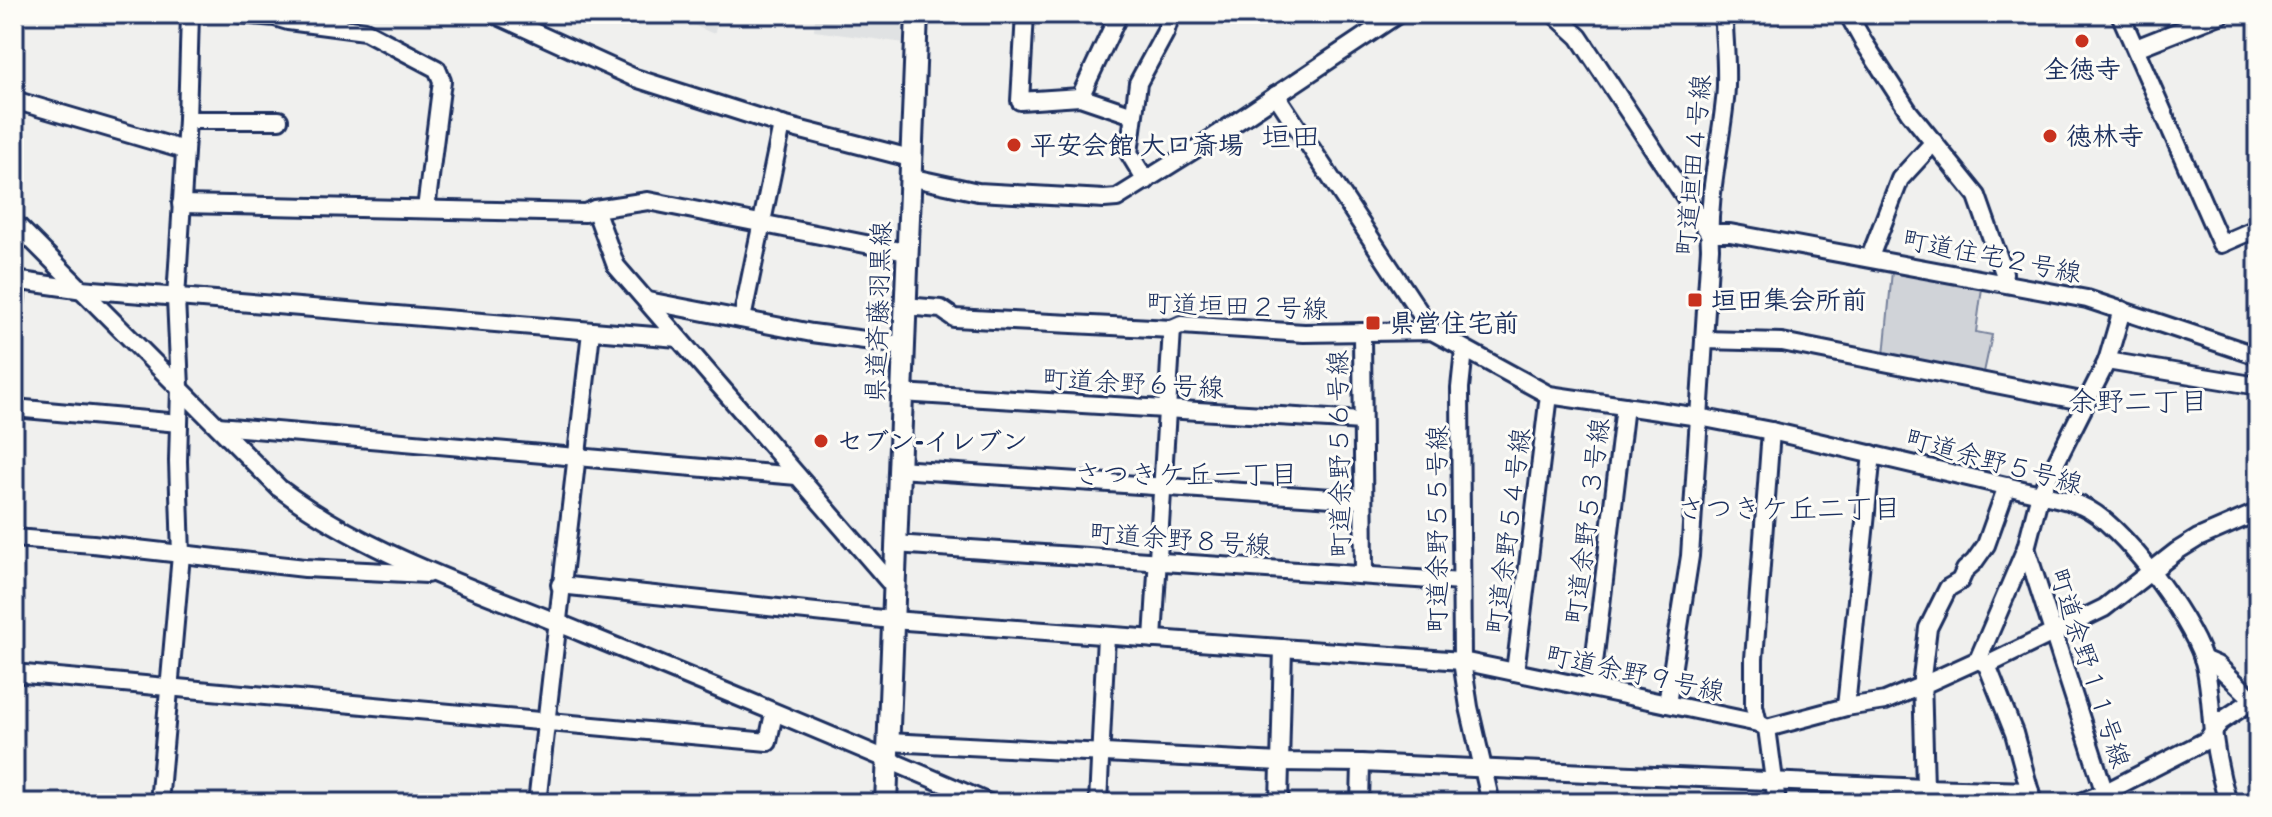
<svg xmlns="http://www.w3.org/2000/svg" width="2272" height="817" font-family="Dekko,'Klee One',sans-serif">
<style>
.built{fill:#e0e2e3}
.green{fill:#d0d3d8;stroke:#76819b;stroke-width:2}
.lines{fill:none;stroke-linecap:round;stroke-linejoin:round}
.minor-casing{stroke:#1b2f5e;stroke-width:22}
.major-casing{stroke:#1b2f5e;stroke-width:26}
.minor{stroke:#fdfcf7;stroke-width:16}
.major{stroke:#fdfcf7;stroke-width:20}
.poi-dot{fill:#c8321e;stroke:#fdfcf7;stroke-width:3}
.labels{text-anchor:middle;stroke-width:6;stroke-linejoin:round;paint-order:stroke}
.poi-label{font-size:26px;font-weight:bold;fill:#1b2f5e;stroke:#fdfcf7;text-anchor:start}
.street-label{font-size:26px;fill:#1b2f5e;stroke:#fdfcf7}
.neighbourhood-label{font-size:28px;fill:#1b2f5e;stroke:#fdfcf7}
.quarter-label{font-size:30px;fill:#1b2f5e;stroke:#fdfcf7}
</style>
<rect width="100%" height="100%" fill="#f0f0ee"/>
<filter id="ink" filterUnits="userSpaceOnUse"><feTurbulence type="fractalNoise" baseFrequency=".0125" numOctaves="2"/><feDisplacementMap in="SourceGraphic" scale="16" xChannelSelector="R" yChannelSelector="G"/><feConvolveMatrix kernelMatrix="1 2 1 2 8 2 1 2 1" color-interpolation-filters="sRGB"/></filter>
<g filter="url(#ink)">
<!-- built -->
<g class="built">
<polygon points="653,14 721,14 714,34 691,24"/>
<polygon points="806,14 906,14 905,43 814,31 815,18 806,16"/>
</g>
<!-- green -->
<polygon class="green" points="1892,271 1982,288 1976,332 1992,335 1983,377 1884,356"/>
<g class="lines">
<!-- minor casing -->
<g class="minor-casing">
<g id="minor">
<polyline points="240,14 275,17 288,21 365,31 437,69 442,81 426,209"/>
<polyline points="494,14 635,78 782,125 910,158"/>
<polyline points="1025,14 1020,101 1080,97 1133,115"/>
<polyline points="1554,14 1579,37 1709,233 1730,233 2087,299 2258,356"/>
<polyline points="1848,14 1863,41 1909,112 1977,196 2004,273 2002,282"/>
<polyline points="2120,14 2221,244 2258,228"/>
<polyline points="2136,48 2222,14"/>
<polyline points="1276,95 1432,331"/>
<polyline points="1080,97 1119,14"/>
<polyline points="14,100 184,150"/>
<polyline points="187,120 279,120"/>
<polyline points="909,177 978,192 1104,199 1117,198 1205,143 1398,14"/>
<polyline points="1146,181 1129,153 1138,83 1165,33 1171,14"/>
<polyline points="181,204 585,213 595,209 648,201 906,252"/>
<polyline points="595,209 616,266 893,586"/>
<path d="M14,222L279,488C370,557 481,590 585,634C720,689 855,745 989,803"/>
<polyline points="1870,257 1900,179 1934,142"/>
<polyline points="14,280 84,290"/>
<polyline points="81,289 678,338"/>
<polyline points="648,301 812,333 902,345"/>
<path d="M904,306L941,309L954,318L1172,329L1181,325L1304,333L1432,331L1549,395L1699,417L1771,431L2040,494C2054,498 2069,500 2082,506C2122,523 2189,616 2203,658C2210,680 2210,707 2213,731C2216,755 2221,779 2228,803"/>
<polyline points="14,317 17,280"/>
<polyline points="742,319 782,125"/>
<polyline points="1362,332 1364,575"/>
<polyline points="1704,340 1782,342 2087,402"/>
<polyline points="1464,350 1460,388 1462,661 1469,707 1491,803"/>
<polyline points="2107,361 2258,386"/>
<polyline points="901,393 1362,421"/>
<polyline points="14,408 179,423"/>
<polyline points="218,426 797,476"/>
<polyline points="898,469 1363,500"/>
<polyline points="2007,486 1986,545 1974,562 1965,570 1960,581 1948,588 1928,628 1922,677 1925,788 2030,791"/>
<polyline points="14,538 93,544 305,568 427,574"/>
<polyline points="895,544 1461,582"/>
<polyline points="2026,548 2108,803"/>
<polyline points="560,585 892,620 1462,661 1758,723 1767,728 1846,707 1885,701 1923,685 1978,660 2026,548 2040,494 2107,361 2122,310"/>
<polyline points="1153,639 1172,329"/>
<polyline points="2203,659 2217,665 2258,704"/>
<polyline points="1979,660 1987,665 2014,733 2033,803"/>
<polyline points="1987,665 2104,608 2177,551 2198,538 2258,512"/>
<polyline points="1515,672 1549,395"/>
<polyline points="14,673 768,742 774,713"/>
<polyline points="1591,688 1625,406"/>
<path d="M1667,704L1690,556L1710,248C1707,198 1720,149 1725,100C1728,75 1725,49 1724,25L1721,14"/>
<polyline points="1846,707 1872,454"/>
<polyline points="1758,723 1754,706 1754,659 1771,431"/>
<polyline points="1767,728 1777,803"/>
<polyline points="888,742 1280,762 1361,763 1925,788 1926,803"/>
<polyline points="159,803 181,555 178,461 180,387 176,298 187,120 190,14"/>
<polyline points="537,803 591,332"/>
<polyline points="1098,803 1106,636"/>
<polyline points="1279,803 1283,648"/>
<polyline points="1360,803 1361,763"/>
<polyline points="2079,803 2104,793 2207,740 2220,722 2253,700"/>
</g>
</g>
<!-- major casing -->
<g class="major-casing">
<polyline id="major" points="886,803 917,14"/>
</g>
<!-- minor -->
<use href="#minor" class="minor"/>
<!-- major -->
<use href="#major" class="major"/>
</g>
</g>
<!-- markers -->
<g class="poi-dot">
<circle cx="2082" cy="41" r="8"/>
<circle cx="2050" cy="136" r="8"/>
<circle cx="1014" cy="145" r="8"/>
<rect x="1687" y="292" width="16" height="16" rx="4"/>
<rect x="1365" y="315" width="16" height="16" rx="4"/>
<circle cx="821" cy="441" r="8"/>
</g>
<g class="labels">
<!-- poi labels -->
<g class="poi-label">
<text x="2082" y="78" text-anchor="middle">全徳寺</text>
<text x="2066" y="145">徳林寺</text>
<text x="1030" y="154">平安会館 大口斎場</text>
<text x="1711" y="309">垣田集会所前</text>
<text x="1389" y="332">県営住宅前</text>
<text x="837" y="450">セブン-イレブン</text>
</g>
<!-- street labels -->
<g class="street-label">
<text transform="translate(1693 165) rotate(-85)" y="9">町道垣田４号線</text>
<text transform="translate(1992 256) rotate(11)" y="9">町道住宅２号線</text>
<text transform="translate(1237 306) rotate(2)" y="9">町道垣田２号線</text>
<text transform="translate(878 312) rotate(-88)" y="9">県道斉藤羽黒線</text>
<text transform="translate(1133 383) rotate(3)" y="9">町道余野６号線</text>
<text transform="translate(1339 454) rotate(-91)" y="9">町道余野５６号線</text>
<text transform="translate(1994 461) rotate(15)" y="9">町道余野５号線</text>
<text transform="translate(1587 521) rotate(-83)" y="9">町道余野５３号線</text>
<text transform="translate(1437 529) rotate(-90)" y="9">町道余野５５号線</text>
<text transform="translate(1508 531) rotate(-83)" y="9">町道余野５４号線</text>
<text transform="translate(1180 539) rotate(4)" y="9">町道余野８号線</text>
<text transform="translate(2090 668) rotate(72)" y="9">町道余野１１号線</text>
<text transform="translate(1635 673) rotate(12)" y="9">町道余野９号線</text>
</g>
<!-- neighbourhood labels -->
<g class="neighbourhood-label">
<text x="2138" y="411">余野二丁目</text>
<text x="1186" y="484">さつきケ丘一丁目</text>
<text x="1789" y="518">さつきケ丘二丁目</text>
</g>
<!-- quarter labels -->
<g class="quarter-label">
<text x="1291" y="147">垣田</text>
</g>
</g>
<!-- margin -->
<rect width="2272" height="817" fill="none" stroke="#fdfcf7" stroke-width="48"/>
<rect x="24" y="24" width="2224" height="769" fill="none" stroke="#1b2f5e" stroke-width="3" filter="url(#ink)"/>
</svg>
